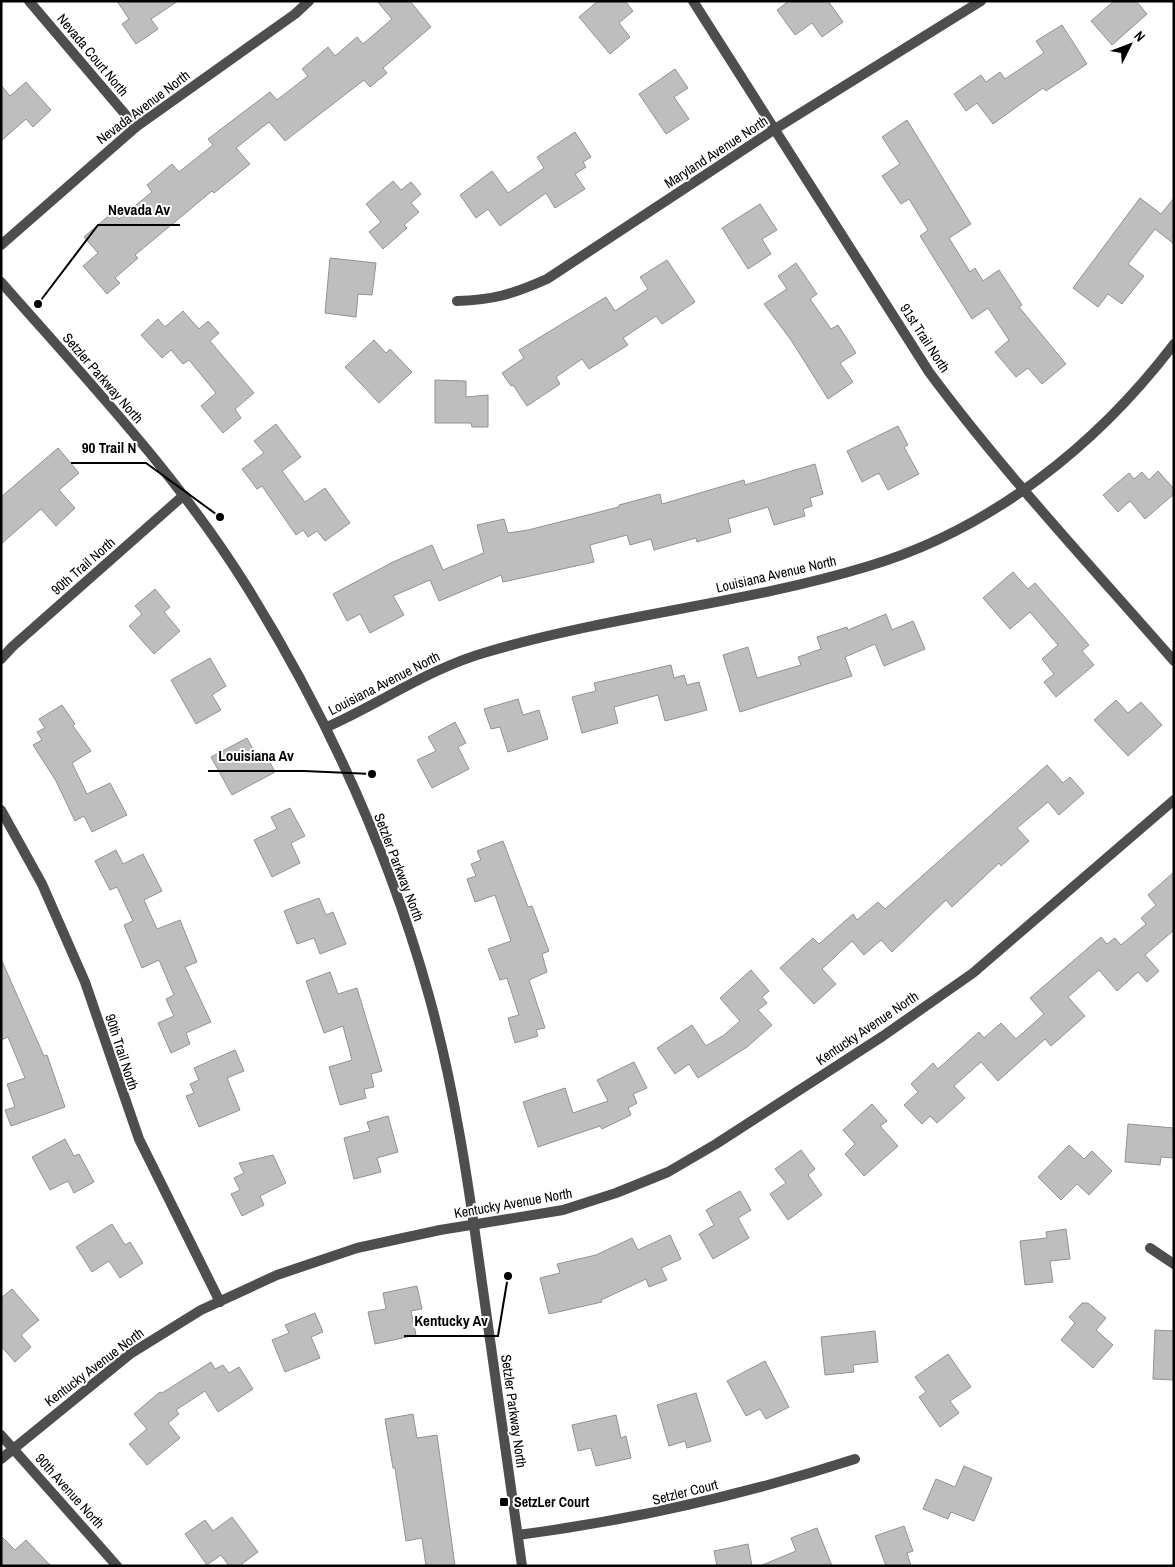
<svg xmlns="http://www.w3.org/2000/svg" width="1175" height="1567" font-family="'Archivo Narrow',sans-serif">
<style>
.building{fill:#bebebe;stroke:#929292}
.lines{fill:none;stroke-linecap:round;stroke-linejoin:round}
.minor{stroke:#4e4e4e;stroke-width:10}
.tertiary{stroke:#4e4e4e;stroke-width:10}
.poi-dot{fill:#000;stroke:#fff;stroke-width:2}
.labels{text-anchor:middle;stroke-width:4;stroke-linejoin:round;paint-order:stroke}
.street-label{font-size:14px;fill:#000;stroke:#fff}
.poi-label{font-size:14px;font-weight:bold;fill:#000;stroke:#fff;text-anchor:start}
.leader{fill:none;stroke:#000;stroke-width:2}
.callout-dot{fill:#000;stroke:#fff;stroke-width:2}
.callout-label{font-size:15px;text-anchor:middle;font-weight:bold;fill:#000;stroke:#fff;stroke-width:4;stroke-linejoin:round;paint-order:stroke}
</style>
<rect width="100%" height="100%" fill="#fff"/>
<!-- building -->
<g class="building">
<polygon points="117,1 178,1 151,19 158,29 136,44 122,24 129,19"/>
<polygon points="377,1 410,1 431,27 383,68 387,73 370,87 364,80 285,141 269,122 236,148 250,164 214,193 212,191 135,255 138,258 115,278 120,283 107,294 83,266 98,253 84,237 113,212 119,219 152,192 147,185 172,164 179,172 213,145 208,139 270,92 277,100 308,76 302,69 328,47 335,56 357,37 363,44 392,19"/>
<polygon points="598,1 625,1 633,11 619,23 630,37 610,54 579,17"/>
<polygon points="789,1 828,1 843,22 822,37 812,23 795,35 777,10"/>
<polygon points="1114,1 1136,1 1147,14 1112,45 1091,21"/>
<polygon points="1062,25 1087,64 1046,91 1043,88 993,124 977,103 966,111 954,94 981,75 986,82 1000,72 1005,79 1044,53 1036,41"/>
<polygon points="675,69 688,88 674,97 689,119 666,134 639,94"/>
<polygon points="26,82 51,110 33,127 26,119 1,141 1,85 10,96"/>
<polygon points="907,120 971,224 949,238 970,272 975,268 983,281 999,270 1022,305 1019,307 1066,364 1042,384 1028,368 1016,377 995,352 1009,340 988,308 972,319 920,236 928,230 909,199 901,204 882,176 900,164 882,137"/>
<polygon points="575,132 591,157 583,162 586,167 575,174 585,189 555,208 546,193 500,226 488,209 476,218 460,195 492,171 508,193 544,168 537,157"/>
<polygon points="393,181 401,190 411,182 421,194 411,203 419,212 404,225 407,228 383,249 369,232 381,222 366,204"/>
<polygon points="1140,198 1161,214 1174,198 1174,244 1155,229 1128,264 1144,276 1122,304 1108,294 1098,307 1073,288"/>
<polygon points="760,204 777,230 762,239 771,254 748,269 722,228"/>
<polygon points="330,258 376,263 372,295 358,294 356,317 325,313"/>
<polygon points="667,260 695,302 662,324 656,316 623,338 628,345 589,369 582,359 556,377 560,384 527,406 513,385 511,386 502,373 524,358 519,350 606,297 615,311 648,289 640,277"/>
<polygon points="796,263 817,294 810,299 831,329 838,325 856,353 840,363 853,382 828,399 791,340 764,304 787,289 778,276"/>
<polygon points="183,311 199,329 208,321 219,333 210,341 254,393 235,409 241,418 223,433 201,406 216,393 189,360 183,364 171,350 162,358 141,335 158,319 165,327"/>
<polygon points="374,340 386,353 390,349 412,372 379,403 345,367"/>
<polygon points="435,380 466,381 466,397 488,395 488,427 472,427 471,423 435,423"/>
<polygon points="276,424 301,457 282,471 305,502 325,488 350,523 325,541 317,531 308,537 303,530 296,535 262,486 257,489 242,469 264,453 254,441"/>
<polygon points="898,426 908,445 904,447 919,474 888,490 879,473 862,482 847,451"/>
<polygon points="58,448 79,473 59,490 75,508 56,526 41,509 1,544 1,497"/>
<polygon points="815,464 823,494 810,498 812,506 803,509 805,516 774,525 768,507 728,519 731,532 697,542 696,538 654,550 651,539 630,545 627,535 590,545 594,562 503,582 501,575 439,601 430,580 393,596 404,615 370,633 360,614 347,621 333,594 393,562 432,545 443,570 484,553 477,525 504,519 508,533 528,530 619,507 619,505 660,494 662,504 744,480 745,485"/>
<polygon points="1158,471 1174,489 1174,494 1145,519 1130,501 1118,512 1103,495 1129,473 1134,479 1142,472 1149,480"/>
<polygon points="1013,572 1028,589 1035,583 1089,645 1082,651 1094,665 1056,697 1044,682 1054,674 1042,659 1058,645 1030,612 1010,629 983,598"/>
<polygon points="155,589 170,607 164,612 180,631 154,654 129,626 142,614 135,606"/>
<polygon points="886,614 892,630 913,621 925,649 884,666 875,644 845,657 852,676 740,712 723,655 748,647 757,678 801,665 798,657 821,649 817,637 847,627 848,630"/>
<polygon points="210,658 226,686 212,695 221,710 196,724 171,680"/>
<polygon points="671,665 674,678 684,675 687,685 699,682 707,710 665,721 658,695 614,707 618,723 582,733 572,697 596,691 594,683"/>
<polygon points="518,699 523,715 539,710 548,739 508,752 500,727 491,729 484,709"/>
<polygon points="1116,700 1128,713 1141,702 1162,725 1128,756 1094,720"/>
<polygon points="62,705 75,724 73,726 91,751 72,763 87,794 110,783 127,815 92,832 84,816 75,821 56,781 33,745 42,740 37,732 45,728 39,719"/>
<polygon points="455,722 466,743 458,747 469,769 432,788 417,760 436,751 428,737"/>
<polygon points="247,738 256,755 264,751 275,772 232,795 211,757"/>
<polygon points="1047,765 1063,783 1070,777 1084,793 1059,815 1048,802 1017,828 1029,841 1001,866 999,863 952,907 946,900 892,952 881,940 864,955 852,941 822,969 836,984 814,1004 780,968 813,938 819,944 853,914 857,920 878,902 885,909"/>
<polygon points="290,808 305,836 291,843 300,863 272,877 254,840 277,829 271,817"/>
<polygon points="503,841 528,907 532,906 549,951 542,954 547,972 529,980 545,1028 536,1030 538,1036 515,1043 508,1018 519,1015 507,978 500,980 488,949 511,941 495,895 475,902 467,879 476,876 471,864 481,860 477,851"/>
<polygon points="116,850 123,864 143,854 162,891 144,900 157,929 180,920 197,962 185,967 211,1022 186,1033 190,1044 171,1053 158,1023 174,1016 166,999 174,995 159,960 142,968 124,925 133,921 117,887 110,890 95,861"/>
<polygon points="1174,872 1174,930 1145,955 1159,971 1147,982 1138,972 1117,991 1099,970 1068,997 1085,1016 1051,1046 1045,1039 998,1081 981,1062 954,1086 965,1098 937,1123 930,1116 922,1124 904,1105 918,1092 911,1084 933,1063 938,1069 979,1032 984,1038 1001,1023 1016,1039 1044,1014 1030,998 1101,937 1107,944 1115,938 1121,945 1146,924 1141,918 1156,905 1148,895"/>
<polygon points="319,898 326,915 333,912 346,944 320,954 314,938 297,944 284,911"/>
<polygon points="1,959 44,1056 47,1055 65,1107 11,1126 5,1110 15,1107 7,1084 25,1078 8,1037 1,1040"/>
<polygon points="751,970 769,991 762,997 767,1003 758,1010 772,1025 747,1047 698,1078 689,1064 675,1074 657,1048 692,1025 706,1046 724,1035 740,1021 720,998"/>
<polygon points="330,972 338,994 357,988 382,1071 371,1074 374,1087 364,1089 366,1098 340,1105 329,1067 352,1060 343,1026 324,1033 306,981"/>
<polygon points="235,1050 244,1071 227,1078 240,1110 199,1127 186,1096 194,1093 190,1084 199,1080 194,1068"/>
<polygon points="634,1062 647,1088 633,1094 637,1103 628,1108 631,1115 602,1129 600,1126 538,1147 523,1102 565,1088 573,1113 608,1101 597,1080"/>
<polygon points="872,1104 887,1121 880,1126 898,1146 864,1176 845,1154 855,1144 843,1130"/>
<polygon points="388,1116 398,1152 377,1158 381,1172 354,1179 344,1138 370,1131 367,1122"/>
<polygon points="1128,1124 1174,1128 1174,1158 1161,1157 1160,1165 1125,1162"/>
<polygon points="65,1139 74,1156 79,1154 94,1182 74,1193 68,1181 50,1190 32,1157"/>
<polygon points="1069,1145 1084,1159 1092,1151 1112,1171 1089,1195 1077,1184 1061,1200 1038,1177"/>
<polygon points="801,1150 815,1169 808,1175 822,1195 788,1220 770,1194 786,1183 775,1169"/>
<polygon points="273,1155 286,1183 260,1196 264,1205 242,1216 231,1194 240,1190 234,1178 244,1173 239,1163"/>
<polygon points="740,1191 751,1210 738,1218 749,1238 713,1259 699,1234 714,1225 706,1210"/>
<polygon points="112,1224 125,1245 130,1242 143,1263 120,1278 109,1261 92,1272 76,1247"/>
<polygon points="1066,1229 1070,1259 1050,1261 1053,1282 1025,1285 1020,1241 1047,1238 1046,1232"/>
<polygon points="670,1235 681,1259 661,1268 667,1280 649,1287 646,1279 601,1300 602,1302 549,1314 540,1278 560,1273 557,1264 596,1255 632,1238 638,1250"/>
<polygon points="417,1286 422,1309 411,1311 416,1335 375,1344 368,1312 386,1309 383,1293"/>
<polygon points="12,1289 39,1320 21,1335 31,1347 15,1362 1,1346 1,1298"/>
<polygon points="1082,1303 1088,1303 1106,1318 1096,1330 1113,1345 1093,1368 1061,1340 1075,1323 1069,1317"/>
<polygon points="315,1313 323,1332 311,1337 320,1358 285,1372 272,1340 289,1333 285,1325"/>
<polygon points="1155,1330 1174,1331 1174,1380 1153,1379"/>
<polygon points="875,1331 878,1362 853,1365 854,1372 825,1375 821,1337"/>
<polygon points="948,1354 971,1387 950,1401 959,1413 940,1427 919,1397 926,1392 915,1377"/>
<polygon points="765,1361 789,1407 766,1419 760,1409 746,1416 727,1381"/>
<polygon points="211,1362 215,1369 223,1365 229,1373 239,1367 253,1389 218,1412 205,1391 176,1410 179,1414 168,1423 180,1438 147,1465 129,1444 147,1429 134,1414 160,1392 162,1393"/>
<polygon points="696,1393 711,1441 687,1448 685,1441 669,1446 657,1405"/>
<polygon points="413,1414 417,1438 437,1435 455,1566 426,1566 422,1538 406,1541 395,1468 393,1468 385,1419"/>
<polygon points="616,1415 621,1438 626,1436 631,1458 596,1466 591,1448 578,1451 572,1425"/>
<polygon points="964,1466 992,1478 974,1521 951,1512 948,1519 923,1509 936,1479 955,1487"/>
<polygon points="232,1517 258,1552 239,1566 229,1566 221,1555 207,1565 185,1534 205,1520 213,1531"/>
<polygon points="904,1526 913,1551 907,1553 911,1566 886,1566 875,1536"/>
<polygon points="817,1528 832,1566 760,1566 796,1551 791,1538"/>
<polygon points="1,1536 15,1550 26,1540 51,1566 1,1566"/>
<polygon points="748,1544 752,1566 717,1566 714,1551"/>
</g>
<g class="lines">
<!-- minor -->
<g class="minor">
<polyline points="29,1 136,127"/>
<path d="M693,1L929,372C1004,473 1091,566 1174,661"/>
<polyline points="1,245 136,127 295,14 309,1"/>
<path d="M457,301C494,300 513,294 547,279L775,129L981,1"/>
<polyline points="1,659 12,647 184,495"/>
<path d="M327,727C381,703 430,668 487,652C612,615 744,604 869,566C992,529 1097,445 1174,344"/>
<polyline points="1,810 42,884 85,982 139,1139 220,1302"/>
<polyline points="1150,1248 1174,1264"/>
<polyline points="1,1435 117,1566"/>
<polyline points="1,1459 130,1354 201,1310 277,1275 357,1248 440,1230 563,1210 616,1193 668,1172 716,1144 883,1036 973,973 1174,800"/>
<path d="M518,1535C633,1520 744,1495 855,1459"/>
</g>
<!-- tertiary -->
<path class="tertiary" d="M1,282C87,380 178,476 247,587C326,714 389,852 429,996C455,1090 469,1187 482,1283C495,1377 509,1472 522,1566"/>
</g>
<!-- markers -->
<rect class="poi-dot" x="499" y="1497" width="10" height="10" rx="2.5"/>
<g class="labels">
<!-- street labels -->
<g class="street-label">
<text transform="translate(93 55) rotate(50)" y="5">Nevada Court North</text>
<text transform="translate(143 107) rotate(-37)" y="5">Nevada Avenue North</text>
<text transform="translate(716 152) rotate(-33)" y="5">Maryland Avenue North</text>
<text transform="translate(925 338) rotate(57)" y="5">91st Trail North</text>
<text transform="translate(103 378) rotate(49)" y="5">Setzler Parkway North</text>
<text transform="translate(83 566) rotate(-41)" y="5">90th Trail North</text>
<text transform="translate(776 574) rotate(-13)" y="5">Louisiana Avenue North</text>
<text transform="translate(384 683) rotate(-27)" y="5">Louisiana Avenue North</text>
<text transform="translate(399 867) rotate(69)" y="5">Setzler Parkway North</text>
<text transform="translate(867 1028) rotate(-34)" y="5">Kentucky Avenue North</text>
<text transform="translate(122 1052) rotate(72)" y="5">90th Trail North</text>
<text transform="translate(513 1203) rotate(-10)" y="5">Kentucky Avenue North</text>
<text transform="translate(94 1367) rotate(-37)" y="5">Kentucky Avenue North</text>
<text transform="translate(514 1411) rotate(82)" y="5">Setzler Parkway North</text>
<text transform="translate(70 1491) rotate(48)" y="5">90th Avenue North</text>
<text transform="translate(685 1492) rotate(-14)" y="5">Setzler Court</text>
</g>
<!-- poi labels -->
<g class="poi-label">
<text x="514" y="1507">SetzLer Court</text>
</g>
</g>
<!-- callouts -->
<path class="leader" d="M38 304L98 225H180M220 517L146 463H71M372 774L304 771H208M508 1276L498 1336H404"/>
<g class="callout-dot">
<circle cx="38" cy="304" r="5"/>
<circle cx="220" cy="517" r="5"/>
<circle cx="372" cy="774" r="5"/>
<circle cx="508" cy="1276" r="5"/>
</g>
<g class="callout-label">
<text x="139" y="215">Nevada Av</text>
<text x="109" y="453">90 Trail N</text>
<text x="256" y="761">Louisiana Av</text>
<text x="451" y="1326">Kentucky Av</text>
</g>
<!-- border -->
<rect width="1175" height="1567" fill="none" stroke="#000000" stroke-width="5"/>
<!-- north arrow -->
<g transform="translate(1130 45) rotate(48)" stroke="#ffffff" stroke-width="4" paint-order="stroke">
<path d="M0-4L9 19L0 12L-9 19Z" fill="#000000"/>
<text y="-8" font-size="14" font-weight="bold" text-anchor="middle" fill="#000000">N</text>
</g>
</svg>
